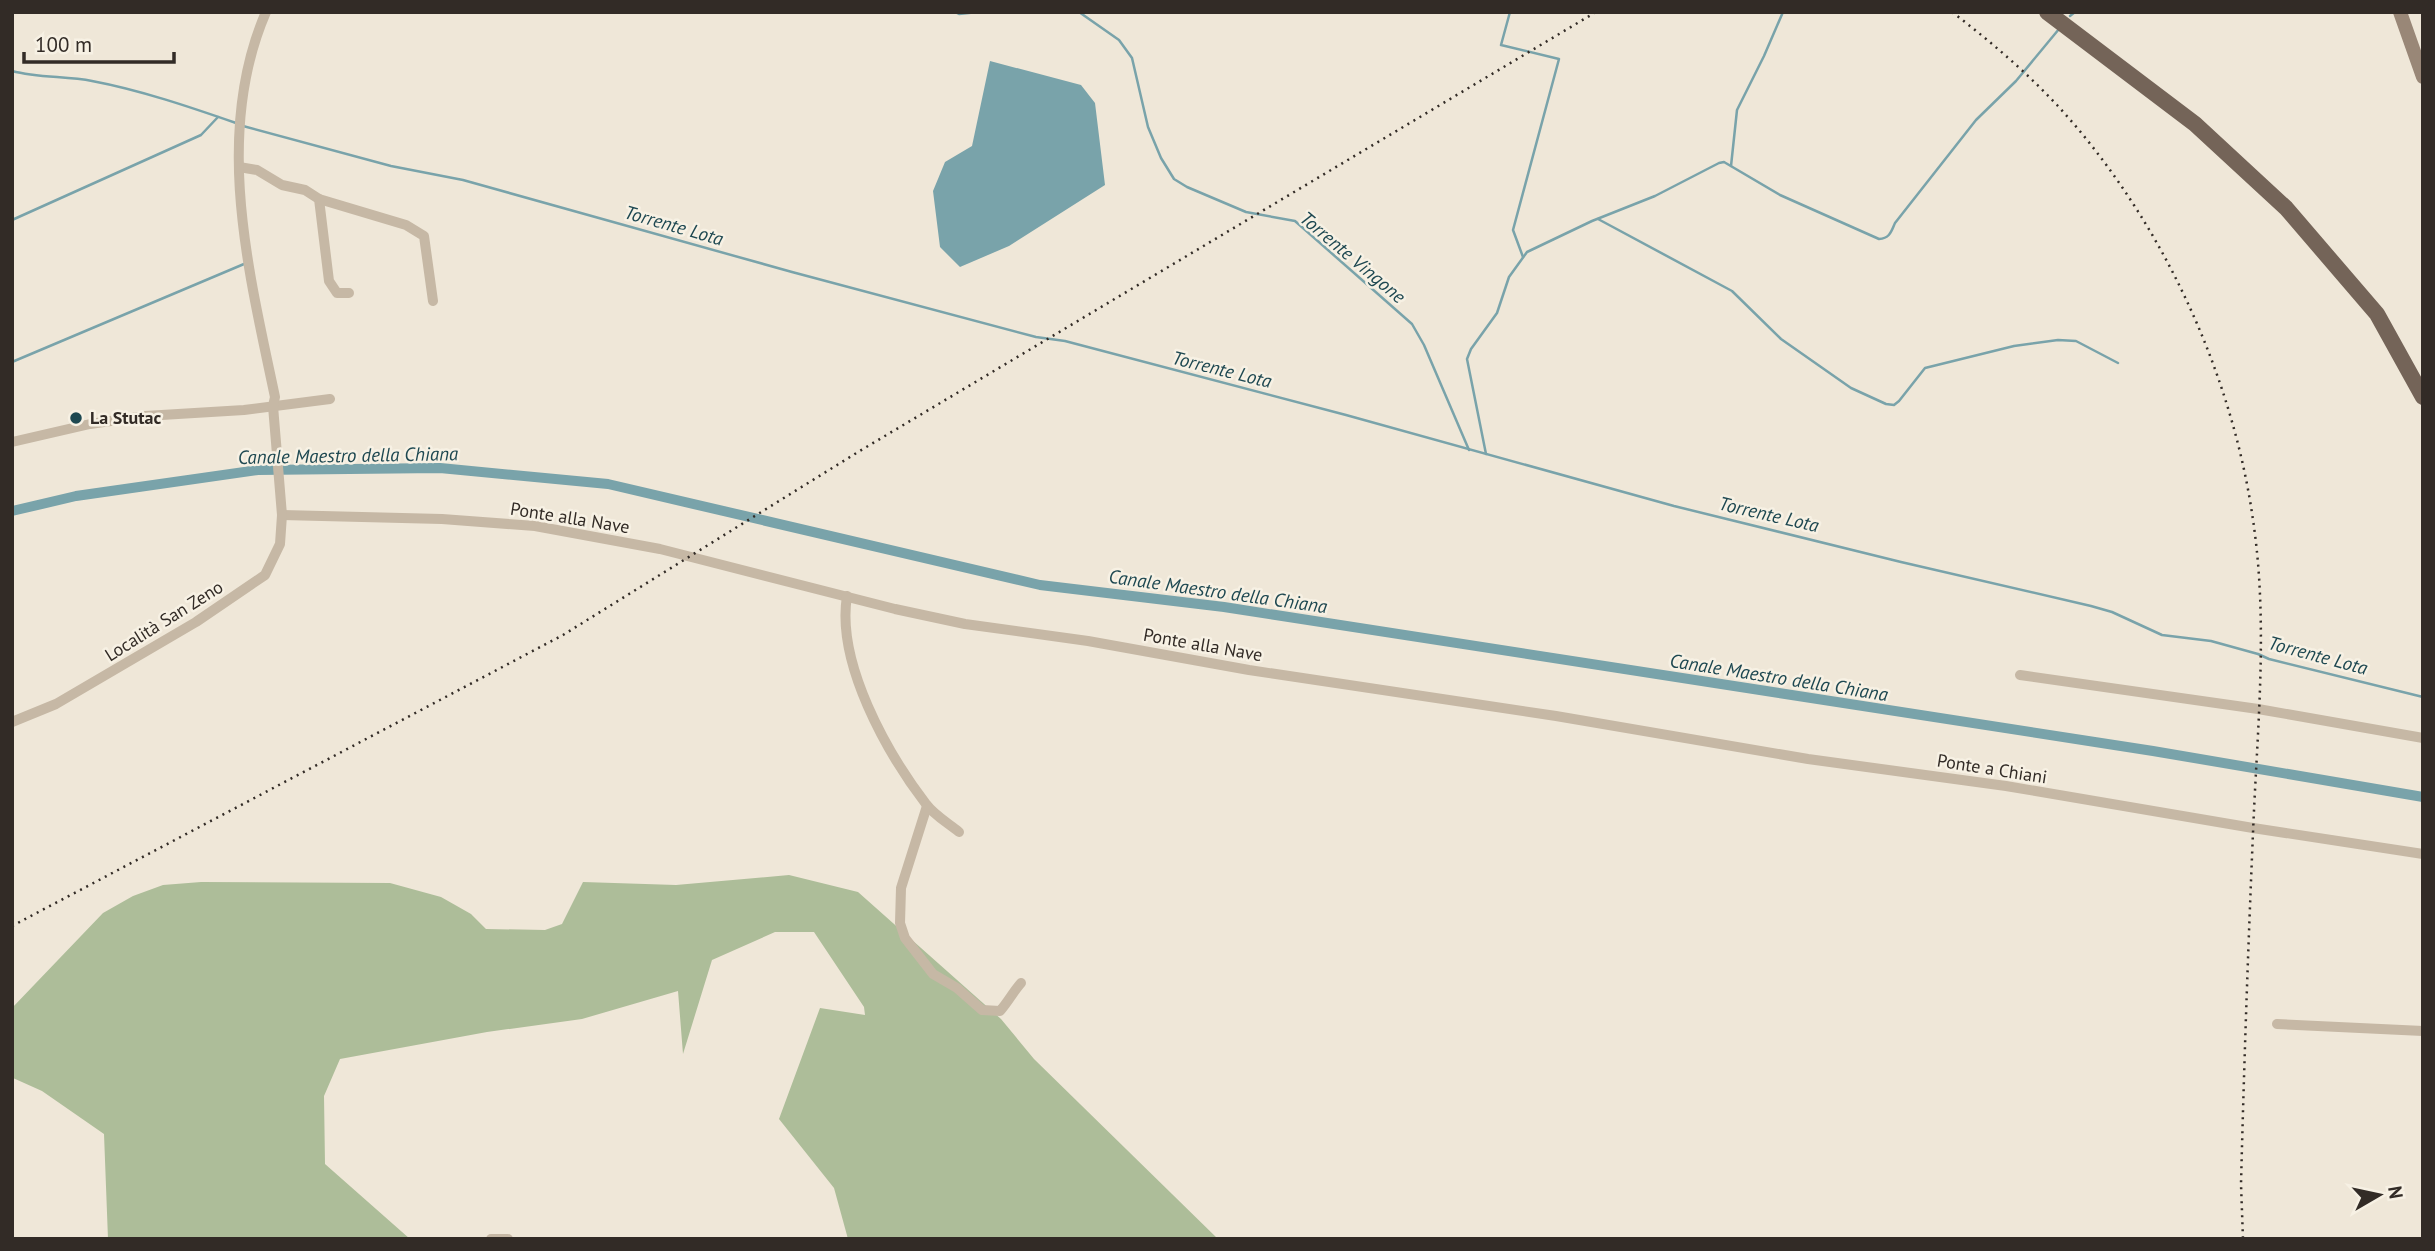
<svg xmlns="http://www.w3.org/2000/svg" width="2435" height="1251" font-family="'PT Sans',sans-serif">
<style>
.green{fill:#adbd99}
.water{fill:#79a3aa}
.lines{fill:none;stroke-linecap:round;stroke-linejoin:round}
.stream{stroke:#79a3aa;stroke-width:2.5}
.canal{stroke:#79a3aa;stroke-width:10}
.minor{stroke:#c6b8a5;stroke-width:10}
.secondary{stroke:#998777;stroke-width:14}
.primary{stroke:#746458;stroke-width:16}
.rail{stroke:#322b26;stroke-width:2.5;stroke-dasharray:2 5;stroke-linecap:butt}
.poi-dot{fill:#1e4851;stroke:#f7f1e4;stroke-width:2.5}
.labels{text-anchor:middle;stroke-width:5;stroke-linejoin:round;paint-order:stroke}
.poi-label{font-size:18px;font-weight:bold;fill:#322b26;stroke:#f7f1e4;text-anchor:start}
.street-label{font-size:18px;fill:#322b26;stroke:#f7f1e4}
.water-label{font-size:19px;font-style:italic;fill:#1e4851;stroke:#f7f1e4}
</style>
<rect width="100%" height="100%" fill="#efe7d8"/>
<!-- green -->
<polygon class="green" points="789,875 858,892 1001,1019 1034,1059 1218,1239 848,1239 834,1188 779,1119 820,1008 865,1015 864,1007 814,932 775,932 712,960 683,1054 678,991 582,1019 487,1032 340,1059 324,1096 325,1164 410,1239 108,1239 104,1134 42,1091 13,1078 12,1008 103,913 133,896 163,885 201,882 390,883 441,897 471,914 486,929 545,930 562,924 583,882 676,885"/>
<!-- water -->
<polygon class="water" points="990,61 1081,85 1095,103 1105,185 1009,246 960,267 940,247 933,191 945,162 972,146"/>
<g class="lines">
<!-- stream -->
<g class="stream">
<polyline points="955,12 959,14 978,12"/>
<polyline points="1079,12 1119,40 1132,58 1148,127 1161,158 1174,179 1187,187 1246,212 1295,221 1412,324 1424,345 1469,450"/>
<polyline points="1510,12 1501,45 1559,59 1513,230 1523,257"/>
<polyline points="2070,16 2075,12"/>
<path d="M12,71C38,78 66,76 92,81C140,90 190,107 236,123"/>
<polyline points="243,126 391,166 463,180 792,272 1036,337 1065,341 1346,415 1674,506 1901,562 2091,606 2112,612 2162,635 2211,641 2258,654 2269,659 2423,697"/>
<polyline points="1731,166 1737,110 1764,56 1783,12"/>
<polyline points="1598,219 1732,291 1781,339 1851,388 1886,404 1894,405 1899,401 1925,368 2014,346 2058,340 2076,341 2118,363"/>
<polyline points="12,220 201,135 218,117"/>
<polyline points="12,362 244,264"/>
<path d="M1486,454L1467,359L1471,349L1497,313L1509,277L1527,252L1592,221L1655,196L1719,163L1724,162L1780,195L1879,239C1890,238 1891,232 1895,223L1976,120L2016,81L2059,29"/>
</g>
<!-- canal -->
<polyline class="canal" points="12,511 76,496 258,470 440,468 608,484 1040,585 1224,607 2153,751 2423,797"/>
<!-- minor -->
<g class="minor">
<polyline points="239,167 257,170 282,185 305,190 319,199 329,281 337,293 349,293"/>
<polyline points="319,199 406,225 424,236 433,301"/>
<polyline points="12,442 90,424 145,416 244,410 330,399"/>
<polyline points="282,515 442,519 535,526 660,549 895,609 965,624 1088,641 1249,670 1556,716 1808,759 2006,786 2253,828 2423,854"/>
<path d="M847,596C836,663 887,753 926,804C934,815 948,823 959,832"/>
<polyline points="2020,675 2258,709 2423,738"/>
<path d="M12,722L56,704L196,622L265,575L280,544L282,515L273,406L275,397C249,273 213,134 266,12"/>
<path d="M927,806L901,888L900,923L905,938L933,974L957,988L982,1010L1000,1011C1008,1002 1013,992 1021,983"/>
<polyline points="2277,1024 2423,1031"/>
<polyline points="491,1239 508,1239"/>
</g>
<!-- secondary -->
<polyline class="secondary" points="2400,12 2423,77"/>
<!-- primary -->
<polyline class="primary" points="2047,12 2195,124 2286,208 2377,314 2423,397"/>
<!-- rail -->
<g class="rail">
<path d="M1952,12C1990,41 2025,71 2057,105C2161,218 2234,375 2254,527C2268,628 2257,732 2253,833C2248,950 2244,1067 2241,1184L2243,1239"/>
<polyline points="12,926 563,635 858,452 1596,12"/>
</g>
</g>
<!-- markers -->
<circle class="poi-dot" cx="76" cy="418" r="7"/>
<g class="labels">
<!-- poi labels -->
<g class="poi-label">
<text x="90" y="424">La Stutac</text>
</g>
<!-- street labels -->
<g class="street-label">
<text transform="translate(570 518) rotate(9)" y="6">Ponte alla Nave</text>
<text transform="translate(164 621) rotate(-32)" y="6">Località San Zeno</text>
<text transform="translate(1203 645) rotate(10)" y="6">Ponte alla Nave</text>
<text transform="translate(1992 769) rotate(9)" y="6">Ponte a Chiani</text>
</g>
<!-- water labels -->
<g class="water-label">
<text transform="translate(674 225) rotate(16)" y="7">Torrente Lota</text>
<text transform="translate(1353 257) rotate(40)" y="7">Torrente Vingone</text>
<text transform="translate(1222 369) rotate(14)" y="7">Torrente Lota</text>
<text transform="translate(348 455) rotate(-1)" y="7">Canale Maestro della Chiana</text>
<text transform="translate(1769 514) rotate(13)" y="7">Torrente Lota</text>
<text transform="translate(1218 591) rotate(8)" y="7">Canale Maestro della Chiana</text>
<text transform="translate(2318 655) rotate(15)" y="7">Torrente Lota</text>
<text transform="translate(1779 677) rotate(9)" y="7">Canale Maestro della Chiana</text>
</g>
</g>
<!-- border -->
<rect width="2435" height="1251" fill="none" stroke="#322b26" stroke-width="28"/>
<!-- north arrow -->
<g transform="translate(2379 1195) rotate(81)" stroke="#f7f1e4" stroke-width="5" paint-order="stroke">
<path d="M0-5L12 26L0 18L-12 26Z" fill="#322b26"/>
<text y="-10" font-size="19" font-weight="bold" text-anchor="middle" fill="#322b26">N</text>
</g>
<!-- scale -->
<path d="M24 52v10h150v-10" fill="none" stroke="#322b26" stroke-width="3.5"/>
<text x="35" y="52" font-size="21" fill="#322b26" stroke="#f7f1e4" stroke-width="5" paint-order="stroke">100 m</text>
</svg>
